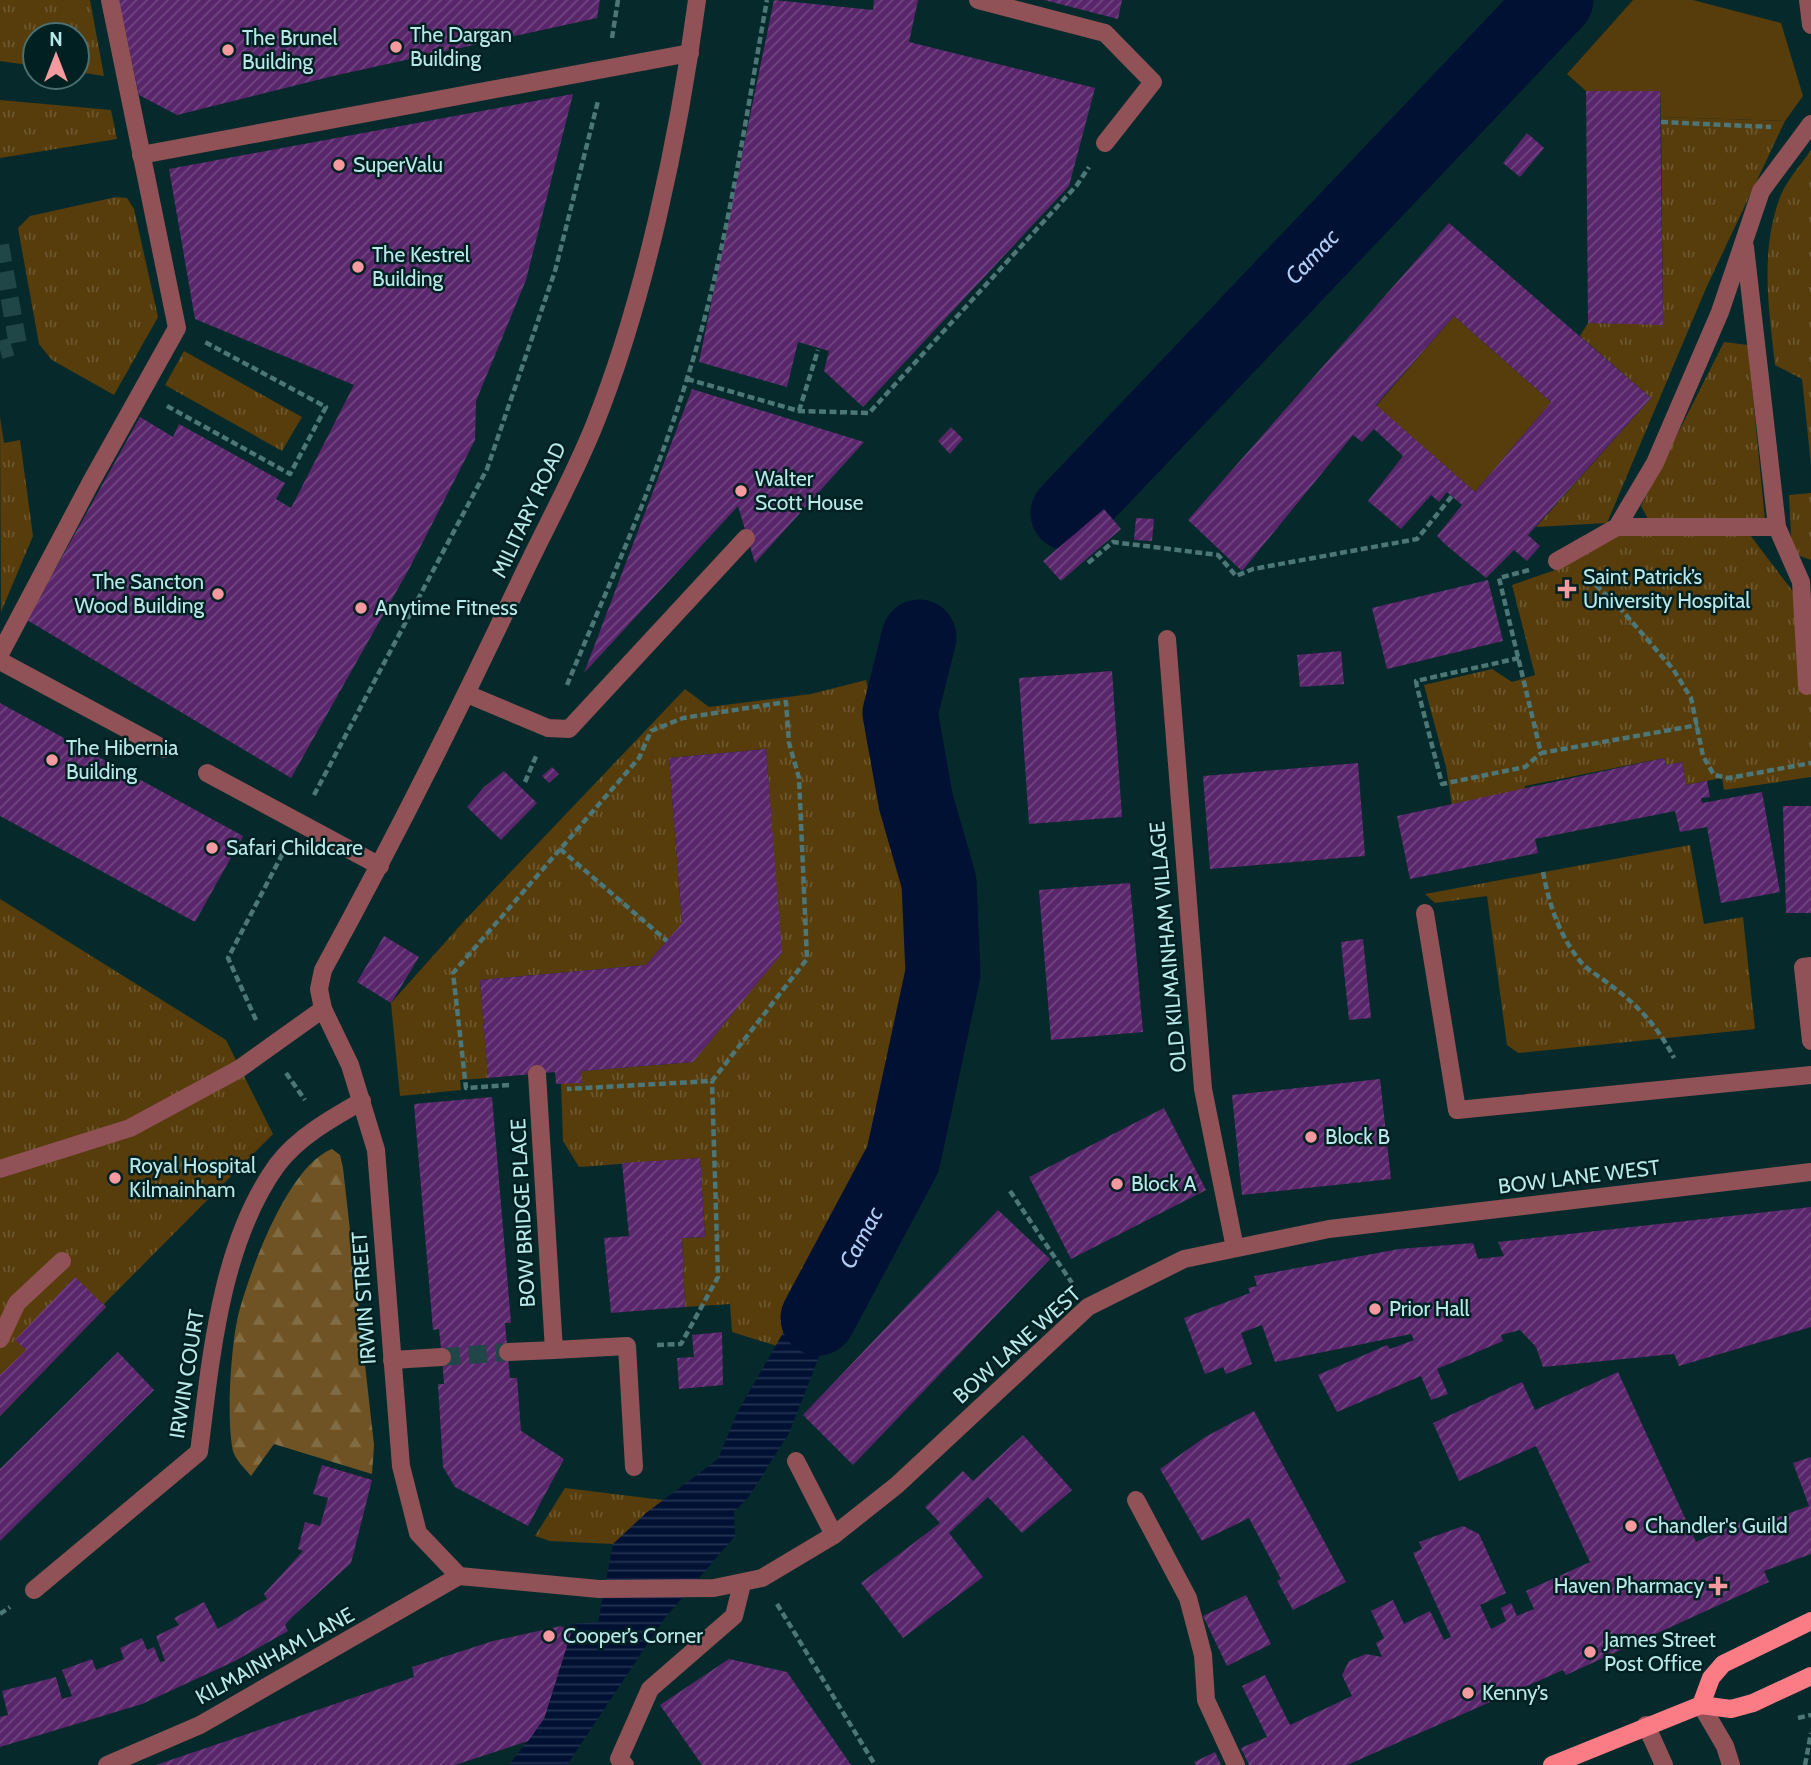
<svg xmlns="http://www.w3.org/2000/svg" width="1811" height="1765" font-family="Cabin,sans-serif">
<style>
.grass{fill:url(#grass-tufts)}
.forest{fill:url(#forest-firs)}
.garden{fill:#573c0c}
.water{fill:url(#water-rules)}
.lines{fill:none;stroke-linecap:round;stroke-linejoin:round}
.river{stroke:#001134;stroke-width:75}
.building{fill:url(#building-hatch);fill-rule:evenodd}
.minor-tunnel{stroke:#214648;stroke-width:18;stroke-dasharray:18 9;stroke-linecap:butt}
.path{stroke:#4d7677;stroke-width:4.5;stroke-dasharray:7 3.5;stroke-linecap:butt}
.minor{stroke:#905256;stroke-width:18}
.major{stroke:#fc7c86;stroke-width:18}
.poi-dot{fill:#f59b9f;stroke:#002021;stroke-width:2.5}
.labels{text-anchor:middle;stroke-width:5;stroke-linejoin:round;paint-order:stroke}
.poi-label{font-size:21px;fill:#b8e8e9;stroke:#002021;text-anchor:start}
.street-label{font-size:21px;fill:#b8e8e9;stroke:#002021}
.water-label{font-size:23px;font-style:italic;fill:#b2cdf4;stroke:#002021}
</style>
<defs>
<pattern id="grass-tufts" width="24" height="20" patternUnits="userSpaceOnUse" patternTransform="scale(1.75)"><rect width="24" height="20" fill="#573c0c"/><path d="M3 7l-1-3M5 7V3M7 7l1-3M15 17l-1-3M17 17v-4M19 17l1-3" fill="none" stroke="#6d582f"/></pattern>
<pattern id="forest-firs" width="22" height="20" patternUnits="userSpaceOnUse" patternTransform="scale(1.75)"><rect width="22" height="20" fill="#705324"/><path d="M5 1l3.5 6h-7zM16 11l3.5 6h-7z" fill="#826c44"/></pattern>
<pattern id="water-rules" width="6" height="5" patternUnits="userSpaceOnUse" patternTransform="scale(1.75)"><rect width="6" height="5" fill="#001134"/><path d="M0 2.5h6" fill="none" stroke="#233451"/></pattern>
<pattern id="building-hatch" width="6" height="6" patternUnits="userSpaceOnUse" patternTransform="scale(1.75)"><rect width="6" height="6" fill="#5a266b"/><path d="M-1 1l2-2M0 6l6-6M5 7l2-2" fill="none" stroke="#704680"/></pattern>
</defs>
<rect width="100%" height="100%" fill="#062a2b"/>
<!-- grass -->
<g class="grass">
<polygon points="0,0 90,0 104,76 77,72 77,35 35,35 35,66 0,61"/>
<polygon points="0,100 111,110 117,139 0,158"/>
<polygon points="1661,117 1785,121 1707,286 1607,523 1536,527 1651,398 1580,336 1588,323 1663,324"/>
<path d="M1811,150V465L1802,379L1775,365C1769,309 1760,254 1779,200C1784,183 1801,165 1811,150Z"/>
<polygon points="116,197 127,198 134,209 158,317 114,395 52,360 39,344 18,228 30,216"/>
<polygon points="1724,342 1748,345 1765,520 1648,519 1641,506"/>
<polygon points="184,351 302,417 282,451 165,385"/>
<polygon points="0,417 4,443 20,440 33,536 1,612"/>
<polygon points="1811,493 1811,560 1792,553 1789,495"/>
<polygon points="1747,531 1794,593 1811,686 1811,777 1724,790 1722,778 1686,785 1682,762 1666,765 1664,758 1525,786 1525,790 1452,805 1446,767 1424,685 1492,669 1512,682 1535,675 1512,585 1558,569 1615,536"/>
<polygon points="866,680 904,842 916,1033 885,1151 777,1346 732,1332 730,1304 685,1307 682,1238 705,1237 700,1158 579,1167 563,1141 561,1083 582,1082 582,1071 693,1062 781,953 766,749 669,758 682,923 646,965 480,980 488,1078 460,1080 461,1090 400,1096 391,1003 465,920 685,689 709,707 811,694"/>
<polygon points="1690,845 1704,924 1743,917 1755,1029 1518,1053 1507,1045 1487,896 1435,903 1425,894"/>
<polygon points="0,899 226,1040 273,1134 104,1304 106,1307 0,1416"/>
<polygon points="565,1488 663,1500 613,1544 550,1541 535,1536"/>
</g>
<!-- forest -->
<path class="forest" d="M332,1149L340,1155L343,1168L374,1445L372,1474L274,1444L251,1476C245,1469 235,1459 233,1451C226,1421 231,1342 239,1312C251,1268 288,1166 332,1149Z"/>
<!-- garden -->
<g class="garden">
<polygon points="1633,0 1693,0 1781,23 1803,96 1785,121 1661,117 1660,91 1586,91 1567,74"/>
<polygon points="1454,316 1551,402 1475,492 1376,406"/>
</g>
<!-- water -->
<polygon class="water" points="857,1204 885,1262 819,1357 789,1433 750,1495 734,1512 735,1536 664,1619 567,1765 509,1765 544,1719 571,1633 570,1624 598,1622 613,1544 646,1513 718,1459 737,1413"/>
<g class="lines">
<!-- river -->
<g class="river">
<path id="s1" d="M1068,513L1556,0"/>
<path id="s2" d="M818,1318L903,1159L943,973L939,882L916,802L900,713L919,637"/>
</g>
</g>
<!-- building -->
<g class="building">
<polygon points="101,0 600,0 597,18 333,76 177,115 139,95 123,20 106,24"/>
<polygon points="774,0 873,10 874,0 918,0 909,42 1095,88 1069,186 863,407 824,371 829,351 798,342 787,387 699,362"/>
<polygon points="1044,0 1122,0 1118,19"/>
<polygon points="1586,91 1660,91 1663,325 1588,323"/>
<polygon points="573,94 526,280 476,401 475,440 409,569 291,778 27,620 140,417 173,437 179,424 285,483 276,499 291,508 354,385 195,319 169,169"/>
<polygon points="1527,133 1544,148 1520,177 1503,163"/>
<path d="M1449,223L1651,398L1528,535L1540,546L1527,561L1514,550L1486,578L1446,545L1437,536L1462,505L1447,492L1439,502L1431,495L1401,529L1368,501L1403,456L1374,429L1362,442L1353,435L1242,571L1188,520ZM1454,316L1551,402L1475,492L1376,405Z"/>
<polygon points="692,389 864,442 755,563 738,506 584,673"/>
<polygon points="951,427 963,439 950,454 938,441"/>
<polygon points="1104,509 1121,529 1061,581 1043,561"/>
<polygon points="1136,518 1154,519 1152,541 1134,540"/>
<polygon points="1488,580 1503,641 1387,669 1372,608"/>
<polygon points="1341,651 1344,684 1300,687 1297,655"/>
<polygon points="1112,671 1122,817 1029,824 1019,678"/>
<polygon points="0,703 243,836 195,922 0,816"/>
<polygon points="766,749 782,953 693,1062 582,1071 582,1083 556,1084 555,1072 488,1078 480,980 646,965 682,923 669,758"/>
<polygon points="1664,758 1666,765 1682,762 1686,785 1707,781 1710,797 1701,798 1702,803 1762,792 1780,892 1721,903 1707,827 1680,832 1675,811 1535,839 1538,853 1410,879 1397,816"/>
<polygon points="1358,763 1365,856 1210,869 1203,776"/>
<polygon points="552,767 559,774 549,783 542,776"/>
<polygon points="504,771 537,803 501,840 467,807 484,787"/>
<polygon points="1783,806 1811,806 1811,913 1786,913"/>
<polygon points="1130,883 1143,1032 1051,1040 1039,890"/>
<polygon points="384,936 419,957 391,1003 357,982"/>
<polygon points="1363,939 1371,1018 1349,1020 1341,942"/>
<polygon points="1380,1079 1391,1179 1242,1195 1232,1095"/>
<polygon points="492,1097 511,1323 505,1323 510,1378 517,1378 521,1431 564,1459 528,1526 455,1487 443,1467 438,1384 444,1384 442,1357 439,1329 433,1330 414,1104"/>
<polygon points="1164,1108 1206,1190 1071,1259 1029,1177"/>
<polygon points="700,1158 705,1237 682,1238 685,1307 611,1313 604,1238 629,1236 622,1163"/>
<polygon points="1811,1207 1811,1327 1679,1366 1674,1354 1543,1367 1536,1347 1520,1330 1501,1335 1503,1341 1437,1369 1448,1394 1431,1400 1421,1376 1337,1412 1318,1375 1387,1345 1390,1349 1414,1340 1411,1334 1275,1362 1262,1325 1241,1333 1252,1364 1226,1374 1223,1367 1205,1374 1184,1318 1250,1293 1248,1288 1257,1286 1254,1276 1399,1249 1473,1243 1478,1259 1504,1256 1498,1242"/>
<polygon points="998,1210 1050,1259 853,1465 803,1415"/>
<polygon points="75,1277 106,1307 0,1416 0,1375 26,1350 15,1340"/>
<polygon points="722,1332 723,1385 679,1389 677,1358 694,1357 692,1335"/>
<polygon points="118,1352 154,1390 0,1541 0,1469"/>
<polygon points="1618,1372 1696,1542 1741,1522 1745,1529 1809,1506 1793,1463 1811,1457 1811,1554 1764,1571 1769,1582 1566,1675 1563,1670 1347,1765 1249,1765 1241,1748 1267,1737 1242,1686 1265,1675 1290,1725 1352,1696 1342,1675 1349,1661 1366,1654 1382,1657 1376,1643 1384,1638 1371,1611 1393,1600 1404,1624 1430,1611 1444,1640 1451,1637 1413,1553 1422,1549 1419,1542 1463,1526 1479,1534 1506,1593 1480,1605 1491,1629 1506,1621 1501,1608 1511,1603 1517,1616 1534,1609 1526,1591 1590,1562 1536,1446 1459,1481 1433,1423 1522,1382 1535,1410"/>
<polygon points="1254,1411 1346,1582 1293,1610 1277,1581 1281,1579 1249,1518 1202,1541 1160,1469 1205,1437"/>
<polygon points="1023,1435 1072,1490 1022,1533 988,1497 949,1533 983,1577 903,1638 861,1583 940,1523 925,1507 963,1471 973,1481"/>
<polygon points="322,1465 372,1480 351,1563 291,1618 285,1625 288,1631 235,1661 142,1704 0,1747 0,1717 8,1715 2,1691 56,1677 62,1699 72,1696 62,1670 92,1659 96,1670 124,1659 120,1648 142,1638 147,1650 154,1647 160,1662 165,1661 156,1636 179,1625 174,1618 204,1602 218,1629 267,1599 264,1594 303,1551 298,1549 305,1522 320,1526 328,1498 313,1494"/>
<polygon points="1246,1595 1271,1644 1227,1666 1203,1616"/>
<polygon points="561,1626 571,1633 544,1719 528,1741 455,1765 156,1765 414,1677 412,1667 493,1641"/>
<polygon points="729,1659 787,1672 851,1765 702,1765 660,1705"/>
<polygon points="1215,1752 1221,1765 1196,1765 1194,1762"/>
</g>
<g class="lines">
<!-- minor-tunnel -->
<g class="minor-tunnel">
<polyline points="0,245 18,345 0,350"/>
<polyline points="442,1357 508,1352"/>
</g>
<!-- path -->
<g class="path">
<polyline points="612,38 618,0"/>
<polyline points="1661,122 1771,127"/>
<polyline points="687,379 799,411 869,413 1077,185 1089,167"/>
<polyline points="167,406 290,474 326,407 203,341"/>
<polyline points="799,411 818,350"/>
<polyline points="1088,563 1113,542 1218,555 1236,576 1253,569 1417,539 1452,496"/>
<polyline points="1529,570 1499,578 1541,753 1698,725"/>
<polyline points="1588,578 1619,607 1673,669 1691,698 1703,756 1714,775 1729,778 1811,763"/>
<polyline points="1519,658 1416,681 1417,687 1442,784 1525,767 1541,753"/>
<path d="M567,685C609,584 655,483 687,379C726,256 744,127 767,0"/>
<polyline points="525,782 537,754"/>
<polyline points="314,795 487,469 555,271 598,101"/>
<polyline points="560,849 667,941"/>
<path d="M1543,872C1549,904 1559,935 1580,961C1588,971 1601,977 1610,985C1638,1005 1658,1027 1674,1058"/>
<polyline points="256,1020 228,958 285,849"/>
<polyline points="286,1073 305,1100"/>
<polyline points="509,1085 466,1088 453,973 639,758 651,731 683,718 786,702 789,743 799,778 807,959 712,1081 567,1089"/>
<polyline points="1010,1191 1072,1283"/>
<polyline points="657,1345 681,1344 718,1277 712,1081"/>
<polyline points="777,1604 875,1765"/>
<polyline points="0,1614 10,1607"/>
<polyline points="1798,1718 1811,1715"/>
<polyline points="1805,1765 1811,1733"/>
</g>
<!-- minor -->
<g class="minor">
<polyline points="978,0 1105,33 1153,82 1105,143"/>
<polyline points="1808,0 1811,25"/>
<polyline points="141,155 690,53"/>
<polyline points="1617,527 1777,527 1745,247"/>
<polyline points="1777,527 1801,582 1807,686"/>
<polyline points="1557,561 1617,527 1655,463 1720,312 1761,191 1811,124"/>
<polyline points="1167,639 1203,1089 1235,1248"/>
<polyline points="0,654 91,482 177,328 110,0"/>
<polyline points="0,661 164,749"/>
<polyline points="467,694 548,728 569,729 746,538"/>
<polyline points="207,773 380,866"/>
<polyline points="1425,913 1457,1110 1811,1075"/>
<polyline points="1811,966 1803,967 1811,1041"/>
<polyline points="537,1074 554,1350 627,1346 634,1467"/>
<polyline points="0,1169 130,1128 239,1069 323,1009"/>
<polyline points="0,1339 17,1303 62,1261"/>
<polyline points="508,1352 554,1350"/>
<polyline points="392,1360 442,1357"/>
<polyline points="796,1461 834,1535"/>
<polyline points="1136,1500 1188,1598 1203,1655 1206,1700 1236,1765"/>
<path d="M459,1576L418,1533L401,1466L376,1150L350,1065L323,1009L319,989L323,970C393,842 459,711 521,579C545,528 573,478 594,426C645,299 679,136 697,0"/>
<polyline points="459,1576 599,1589 714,1588 762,1578 834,1535 897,1485 1088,1307 1184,1259 1329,1229 1811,1172"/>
<path d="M34,1590L199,1452C211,1359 220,1244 277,1165C298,1137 332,1118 362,1101"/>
<polyline points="1701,1705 1725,1746 1731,1765"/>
<polyline points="1646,1725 1664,1765"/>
<polyline points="107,1765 200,1725 459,1576"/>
<polyline points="625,1765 619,1759 650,1689 734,1616 742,1584"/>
</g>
<!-- major -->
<g class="major">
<polyline points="1701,1705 1711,1678 1723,1664 1811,1621"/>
<polyline points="1552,1765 1701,1705 1731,1709 1753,1703 1811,1676"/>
</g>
</g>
<!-- markers -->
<g class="poi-dot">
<circle cx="396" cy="47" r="7"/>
<circle cx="228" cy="50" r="7"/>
<circle cx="339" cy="165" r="7"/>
<circle cx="358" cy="267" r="7"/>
<circle cx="741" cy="491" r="7"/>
<path d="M1563.5 578.5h7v7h7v7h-7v7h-7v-7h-7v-7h7z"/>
<circle cx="218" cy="594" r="7"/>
<circle cx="361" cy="608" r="7"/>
<circle cx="52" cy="760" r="7"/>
<circle cx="212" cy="848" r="7"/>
<circle cx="1311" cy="1137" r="7"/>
<circle cx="115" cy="1178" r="7"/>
<circle cx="1117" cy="1184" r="7"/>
<circle cx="1375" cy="1309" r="7"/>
<circle cx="1631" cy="1526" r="7"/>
<path d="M1714.5 1575.5h7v7h7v7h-7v7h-7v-7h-7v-7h7z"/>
<circle cx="549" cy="1636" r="7"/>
<circle cx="1590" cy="1652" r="7"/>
<circle cx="1468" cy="1693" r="7"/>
</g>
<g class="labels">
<!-- poi labels -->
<g class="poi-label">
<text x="410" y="42">The Dargan<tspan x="410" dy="24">Building</tspan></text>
<text x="242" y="45">The Brunel<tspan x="242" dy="24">Building</tspan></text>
<text x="353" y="172">SuperValu</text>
<text x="372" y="262">The Kestrel<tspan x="372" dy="24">Building</tspan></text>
<text x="755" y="486">Walter<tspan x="755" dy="24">Scott House</tspan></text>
<text x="1583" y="584">Saint Patrick’s<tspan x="1583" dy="24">University Hospital</tspan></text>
<text x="204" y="589" text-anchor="end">The Sancton<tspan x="204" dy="24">Wood Building</tspan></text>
<text x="375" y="615">Anytime Fitness</text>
<text x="66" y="755">The Hibernia<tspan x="66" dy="24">Building</tspan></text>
<text x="226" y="855">Safari Childcare</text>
<text x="1325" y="1144">Block B</text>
<text x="129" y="1173">Royal Hospital<tspan x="129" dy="24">Kilmainham</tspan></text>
<text x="1131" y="1191">Block A</text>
<text x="1389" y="1316">Prior Hall</text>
<text x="1645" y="1533">Chandler's Guild</text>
<text x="1704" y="1593" text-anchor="end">Haven Pharmacy</text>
<text x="563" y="1643">Cooper’s Corner</text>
<text x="1604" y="1647">James Street<tspan x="1604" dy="24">Post Office</tspan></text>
<text x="1482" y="1700">Kenny’s</text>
</g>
<!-- street labels -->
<g class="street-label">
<text transform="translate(529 510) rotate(-65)" y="7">MILITARY ROAD</text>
<text transform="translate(1168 947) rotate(-95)" y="7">OLD KILMAINHAM VILLAGE</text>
<text transform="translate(1579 1177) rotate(-7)" y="7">BOW LANE WEST</text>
<text transform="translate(523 1213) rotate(-93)" y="7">BOW BRIDGE PLACE</text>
<text transform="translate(364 1298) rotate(-94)" y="7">IRWIN STREET</text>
<text transform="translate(1017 1345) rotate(-42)" y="7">BOW LANE WEST</text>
<text transform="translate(187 1374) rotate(-81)" y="7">IRWIN COURT</text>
<text transform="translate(275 1656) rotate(-29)" y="7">KILMAINHAM LANE</text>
</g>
<!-- water labels -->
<g class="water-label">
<text dy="8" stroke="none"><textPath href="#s1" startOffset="354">Camac</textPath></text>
<text dy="8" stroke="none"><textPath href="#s2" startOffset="91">Camac</textPath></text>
</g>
</g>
<!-- north arrow -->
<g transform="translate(56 56)"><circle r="33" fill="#002021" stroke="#4a7071" stroke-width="2"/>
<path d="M0-5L12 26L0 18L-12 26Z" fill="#f59b9f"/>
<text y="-10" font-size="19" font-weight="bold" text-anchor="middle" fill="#b8e8e9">N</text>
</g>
</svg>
